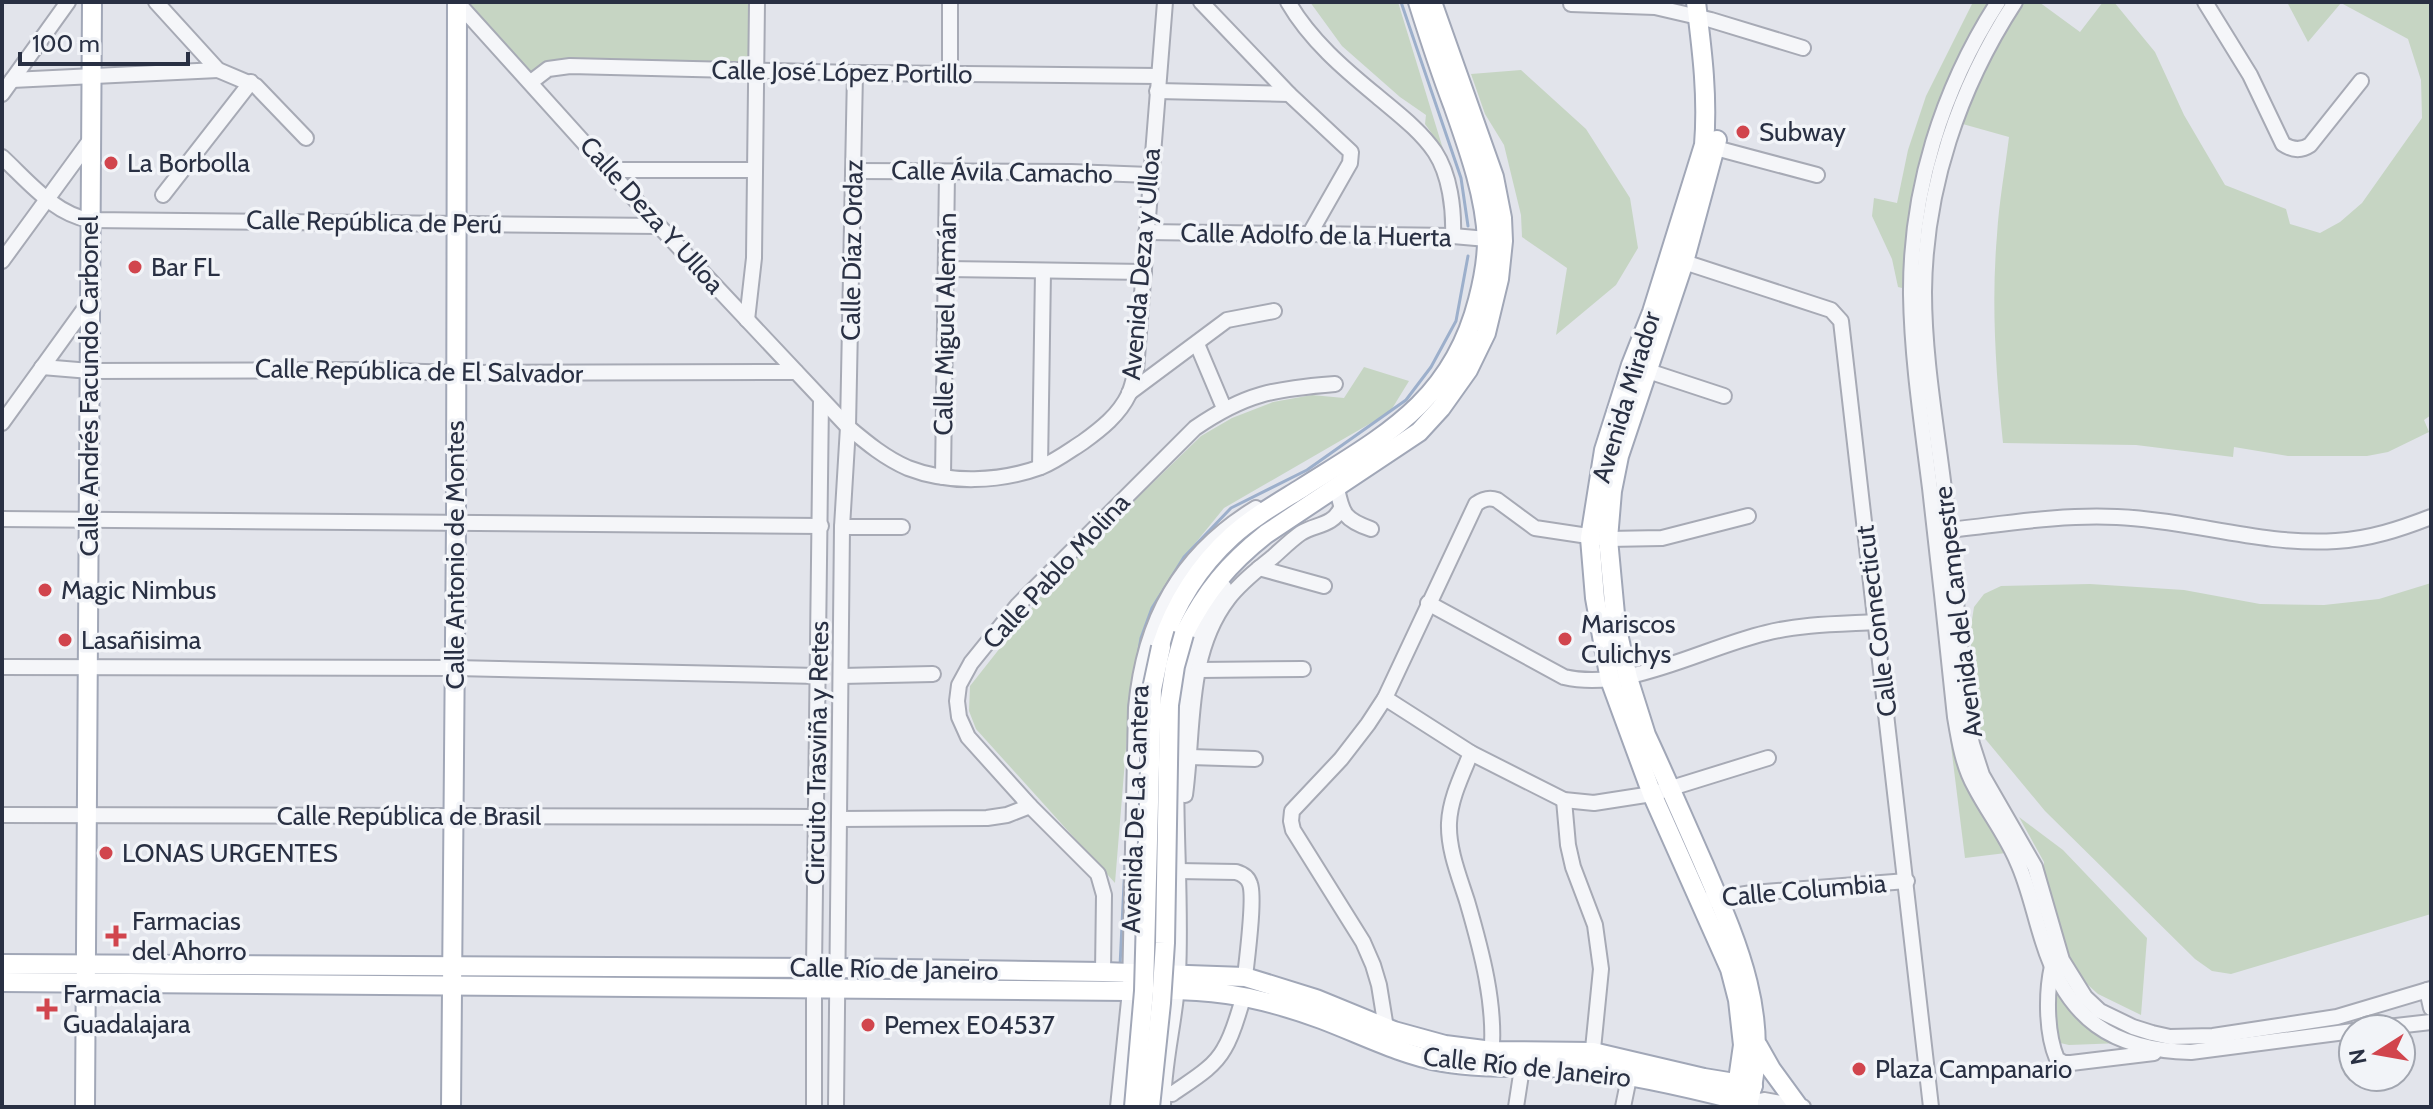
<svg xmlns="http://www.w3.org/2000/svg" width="2433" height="1109" font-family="Cabin,sans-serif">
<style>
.green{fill:#c6d5c3}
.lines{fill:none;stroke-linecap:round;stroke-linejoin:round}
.stream{stroke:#9cafcb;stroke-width:3}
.minor-casing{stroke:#a7aab5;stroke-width:18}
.major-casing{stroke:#a1a7b7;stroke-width:22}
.minor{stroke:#f5f6f9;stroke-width:14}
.major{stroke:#fff;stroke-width:18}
.major-bridge-casing{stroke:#a1a7b7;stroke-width:22;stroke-linecap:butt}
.major-bridge{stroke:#fff;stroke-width:18}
.poi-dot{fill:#d1454d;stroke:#f2f4f8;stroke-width:3}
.labels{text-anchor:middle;stroke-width:7;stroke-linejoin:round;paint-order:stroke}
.street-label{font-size:26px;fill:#293043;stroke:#f2f4f8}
.poi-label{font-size:26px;fill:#293043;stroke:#f2f4f8;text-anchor:start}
</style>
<rect width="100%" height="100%" fill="#e2e4eb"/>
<!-- green -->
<g class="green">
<polygon points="461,2 759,2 759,73 542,71 530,79"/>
<polygon points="1310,2 1398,2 1443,149 1425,124 1426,115 1400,97 1342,46"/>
<polygon points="1973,2 1996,2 1942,107 1912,282 1902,288 1898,287 1892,259 1872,216 1874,198 1897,203 1908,150 1926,96"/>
<path d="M2011,2H2039L2080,32L2103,2H2114L2155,52L2184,115L2225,185L2286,209L2290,224L2320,233L2340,222L2362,203L2422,118L2421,80L2408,39L2341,3L2308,42L2287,2H2431V415L2424,420L2429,432L2388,452L2367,456H2288L2234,447L2233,457L2136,445L2003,443C1996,374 1991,305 1997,235C1999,202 2005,170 2009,137L1952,121Z"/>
<polygon points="1521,70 1586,129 1630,198 1638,248 1616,285 1556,335 1567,268 1522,237 1521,215 1504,145 1485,114 1471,74"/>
<polygon points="1364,367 1409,381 1390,412 1224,508 1184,557 1152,608 1141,638 1130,699 1115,883 976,729 969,711 970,686 1057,576 1201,436 1232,418 1273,402 1312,395 1344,398"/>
<polygon points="2431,583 2431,914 2231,974 2212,971 2195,959 2045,811 1982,735 1975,706 1971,668 1971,626 1974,607 1984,594 2001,586 2090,584 2184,590 2260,604 2324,605 2379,599"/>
<polygon points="1956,721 2014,852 1965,858 1948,722"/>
<polygon points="2019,817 2063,850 2147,938 2141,1015 2098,994 2087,984 2069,958 2056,925 2044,872 2044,862"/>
<polygon points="2052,972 2097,1019 2148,1042 2069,1045 2056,1042"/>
</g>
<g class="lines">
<!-- stream -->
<g class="stream">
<polyline points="1401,2 1461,178 1468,226"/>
<polyline points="1136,667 1141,638 1152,608 1184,557 1231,508 1307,470 1406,400 1431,367 1456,321 1468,256"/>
<polyline points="1129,706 1132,686"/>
<polyline points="1120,966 1127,822"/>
</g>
<!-- minor casing -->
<g class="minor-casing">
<g id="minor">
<polyline points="156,2 218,70 256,86 306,138"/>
<path d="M457,2L659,226L848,427C867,443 885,458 908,468C949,484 1000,482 1041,467C1056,461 1069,451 1083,442C1101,429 1119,415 1129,394C1132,387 1134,378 1136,370L1165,2"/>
<polyline points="1201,2 1289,94 1351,152 1350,163 1309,235"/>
<path d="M1288,2C1310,40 1344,69 1377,96C1397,113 1420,130 1435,152C1450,175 1454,209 1453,236"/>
<polyline points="1571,2 1571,4 1655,7 1711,20 1803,48"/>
<path d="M1998,2C1942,89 1910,191 1911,295C1912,359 1922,424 1930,488C1939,564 1947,641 1955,717C1959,741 1963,766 1975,787C1988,812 2006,835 2017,861C2029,887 2034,915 2043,942C2067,1019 2112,1050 2191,1052L2353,1031"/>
<path d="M2015,2C1959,88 1925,188 1924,292C1924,360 1937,429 1945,497C1954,571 1960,645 1967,720L1972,744L1982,775L2035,867L2062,960L2085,997L2100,1011L2133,1027L2152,1033L2170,1037L2213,1036L2337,1017L2431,989"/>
<path d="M2205,2L2250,75L2283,144C2292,150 2301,151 2310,145L2361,81"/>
<polyline points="950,74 950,2"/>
<polyline points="12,80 218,70"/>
<polyline points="531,82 548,69 570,66 855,73 1158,76"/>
<polyline points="1157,91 1289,94"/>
<polyline points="2,94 68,2"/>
<polyline points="1708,146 1817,175"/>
<path d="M2,157C28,181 54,214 90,220L659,226"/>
<polyline points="610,170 754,170"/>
<polyline points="853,171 1071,172 1150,175"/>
<polyline points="163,195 251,82"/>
<polyline points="1146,232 1453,236 1487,239"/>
<polyline points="1678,260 1831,310 1841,321 1931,1107"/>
<polyline points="2,261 91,139"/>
<polyline points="946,269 1144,272"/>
<polyline points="747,320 754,258 757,2"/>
<polyline points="1197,344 1224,408"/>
<polyline points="42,367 90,371 362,370 456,373 796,372"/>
<polyline points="1639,368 1724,396"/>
<polyline points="1129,393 1227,320 1274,311"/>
<polyline points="2,423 90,301"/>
<polyline points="1040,467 1043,271"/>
<polyline points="943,477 947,172"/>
<path d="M1337,488C1342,514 1345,520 1371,529"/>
<polyline points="2,519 821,526"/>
<polyline points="842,527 902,527"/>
<path d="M1940,531C1999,525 2058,514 2117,517C2190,520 2263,546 2336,541C2370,539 2400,529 2431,517"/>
<polyline points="1259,568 1324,586"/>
<path d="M1428,603L1564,677C1629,692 1702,648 1766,633C1801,624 1839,624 1876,622"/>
<polyline points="2,667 455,668 818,676"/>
<polyline points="1199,670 1303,669"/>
<polyline points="841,676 933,674"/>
<polyline points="1385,698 1471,753 1564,800 1594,803 1652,794 1768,758"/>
<path d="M1471,753C1462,775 1450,799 1449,823C1448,849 1459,876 1467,901C1481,949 1497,1007 1491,1058"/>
<polyline points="1190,757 1255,759"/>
<path d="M1185,795C1194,730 1186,654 1228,599C1240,583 1258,569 1273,557C1282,549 1291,540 1301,533C1316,524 1333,526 1341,508"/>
<polyline points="1564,800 1568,845 1573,867 1595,925 1601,969 1592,1059"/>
<polyline points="2,815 815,817"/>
<polyline points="839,819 987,818 1007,815 1030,806"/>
<path d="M1178,871L1236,872C1243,874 1248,877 1250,884C1255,898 1247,958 1245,977"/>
<polyline points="1708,900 1752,893 1907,881"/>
<path d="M2052,966C2046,993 2046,1033 2057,1059L2064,1063H2071L2154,1053"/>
<path d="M1103,972L1104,895L1098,874L1030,806L968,737L959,717L957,701L959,685L971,663L1018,605L1195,428C1246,393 1274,389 1335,384"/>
<polyline points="2427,990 2431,1008"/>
<path d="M1386,1028L1379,985L1373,965L1363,942L1293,830L1291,821L1292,811L1341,759L1368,724L1385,698L1476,504C1483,499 1489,497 1497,500L1535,528L1608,539L1662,538L1748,516"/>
<polyline points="2369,1029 2431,1022"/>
<path d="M1172,1094C1190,1081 1213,1069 1224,1049C1234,1033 1238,1013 1244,996"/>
<polyline points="1749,1103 1764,1100 1803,1107"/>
<polyline points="814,1107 814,968 821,399"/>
<polyline points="836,1107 842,527 848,427 855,73"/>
<path d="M1118,1107L1130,991L1136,708C1144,621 1180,554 1256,508"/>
<path d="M1163,1107C1163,1062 1176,1018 1178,974C1183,873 1167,767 1185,668C1190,639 1206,609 1224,587"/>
<polyline points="1516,1107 1522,1068"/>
<polyline points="1623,1107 1631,1068"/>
</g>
</g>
<!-- major casing -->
<g class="major-casing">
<g id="major">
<path d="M1696,2C1702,50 1708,96 1704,145L1652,312L1631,365L1604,450L1590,538L1595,598L1610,680L1652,794L1730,969L1738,1000L1743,1045L1736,1094"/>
<path d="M1717,140L1684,262L1619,456L1612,491L1608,539L1616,625L1628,678L1646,735C1666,778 1685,822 1704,865C1736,940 1770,1014 1750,1097"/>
<path d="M1184,634C1206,591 1228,564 1266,534L1419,432L1441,408L1468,370L1486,333L1499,279L1503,241L1502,218L1494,177L1432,2"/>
<path d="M1161,647C1175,604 1198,567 1232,536C1253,517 1278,503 1302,488C1384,436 1452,402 1478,300C1483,281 1487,260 1487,240C1485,194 1468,148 1453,105C1440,71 1429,37 1418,2"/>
<polyline points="2,964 838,968 1103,972 1245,977 1316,999 1394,1031 1445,1045 1492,1051 1593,1052 1704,1078 1753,1086"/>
<path d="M2,982L1130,991C1202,987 1253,994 1321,1019C1361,1034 1399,1054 1442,1062C1488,1070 1535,1065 1582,1069C1637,1075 1695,1089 1749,1103"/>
<polyline points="1758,1046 1771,1069 1798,1106 1795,1107"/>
<polyline points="85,1107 92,2"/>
<polyline points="451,1107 456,524 457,2"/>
</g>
</g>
<!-- minor -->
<use href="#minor" class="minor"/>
<!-- major -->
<use href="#major" class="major"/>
<!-- major-bridge casing -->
<g class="major-bridge-casing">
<g id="major-bridge">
<polyline points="1134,1107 1144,991 1152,689 1161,647"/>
<polyline points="1150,1107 1161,1003 1165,943 1169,705 1175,666 1184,634"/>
</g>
</g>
<!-- major-bridge -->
<use href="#major-bridge" class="major-bridge"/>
</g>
<!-- markers -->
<g class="poi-dot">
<circle cx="1743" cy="132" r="8"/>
<circle cx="111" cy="163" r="8"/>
<circle cx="135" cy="267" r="8"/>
<circle cx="45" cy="590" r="8"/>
<circle cx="1565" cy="639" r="8"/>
<circle cx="65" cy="640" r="8"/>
<circle cx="106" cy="853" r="8"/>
<path d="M112 924h8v8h8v8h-8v8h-8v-8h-8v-8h8z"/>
<path d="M43 997h8v8h8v8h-8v8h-8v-8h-8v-8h8z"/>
<circle cx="868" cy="1025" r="8"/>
<circle cx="1859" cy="1069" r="8"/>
</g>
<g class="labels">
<!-- street labels -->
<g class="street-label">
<text transform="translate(842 72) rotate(1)" y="9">Calle José López Portillo</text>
<text transform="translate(1002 172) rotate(1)" y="9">Calle Ávila Camacho</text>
<text transform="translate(652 215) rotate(48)" y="9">Calle Deza Y Ulloa</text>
<text transform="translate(374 222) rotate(1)" y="9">Calle República de Perú</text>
<text transform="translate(1316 235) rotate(1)" y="9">Calle Adolfo de la Huerta</text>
<text transform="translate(852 250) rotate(-89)" y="9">Calle Díaz Ordaz</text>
<text transform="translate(1141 264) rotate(-85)" y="9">Avenida Deza y Ulloa</text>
<text transform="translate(945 324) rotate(-89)" y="9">Calle Miguel Alemán</text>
<text transform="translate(419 371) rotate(1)" y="9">Calle República de El Salvador</text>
<text transform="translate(89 386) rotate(-90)" y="9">Calle Andrés Facundo Carbonel</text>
<text transform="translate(1626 397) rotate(-73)" y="9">Avenida Mirador</text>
<text transform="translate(455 555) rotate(-90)" y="9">Calle Antonio de Montes</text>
<text transform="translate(1056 571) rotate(-47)" y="9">Calle Pablo Molina</text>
<text transform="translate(1958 612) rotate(-97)" y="9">Avenida del Campestre</text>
<text transform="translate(1876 621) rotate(-97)" y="9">Calle Connecticut</text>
<text transform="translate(817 753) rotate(-89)" y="9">Circuito Trasviña y Retes</text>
<text transform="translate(1135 809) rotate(-88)" y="9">Avenida De La Cantera</text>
<text x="409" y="825">Calle República de Brasil</text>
<text transform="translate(1804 890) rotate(-5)" y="9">Calle Columbia</text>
<text transform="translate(894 969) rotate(1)" y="9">Calle Río de Janeiro</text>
<text transform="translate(1527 1067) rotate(6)" y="9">Calle Río de Janeiro</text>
</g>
<!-- poi labels -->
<g class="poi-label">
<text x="1759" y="141">Subway</text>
<text x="127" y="172">La Borbolla</text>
<text x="151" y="276">Bar FL</text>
<text x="61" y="599">Magic Nimbus</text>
<text x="1581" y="633">Mariscos<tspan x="1581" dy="30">Culichys</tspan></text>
<text x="81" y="649">Lasañisima</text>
<text x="122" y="862">LONAS URGENTES</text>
<text x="132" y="930">Farmacias<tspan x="132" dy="30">del Ahorro</tspan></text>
<text x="63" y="1003">Farmacia<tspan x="63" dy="30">Guadalajara</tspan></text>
<text x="884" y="1034">Pemex E04537</text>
<text x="1875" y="1078">Plaza Campanario</text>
</g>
</g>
<!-- border -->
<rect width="2433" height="1109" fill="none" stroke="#293043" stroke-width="8"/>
<!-- north arrow -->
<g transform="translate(2377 1053) rotate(259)"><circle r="38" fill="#f2f4f8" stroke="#a2a6b0" stroke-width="2"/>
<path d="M0-6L14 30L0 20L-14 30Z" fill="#d1454d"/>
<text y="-12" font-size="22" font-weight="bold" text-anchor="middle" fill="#293043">N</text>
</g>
<!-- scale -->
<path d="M20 52v12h168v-12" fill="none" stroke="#293043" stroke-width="4"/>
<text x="32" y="52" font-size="24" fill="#293043" stroke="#f2f4f8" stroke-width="6" paint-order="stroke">100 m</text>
</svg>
